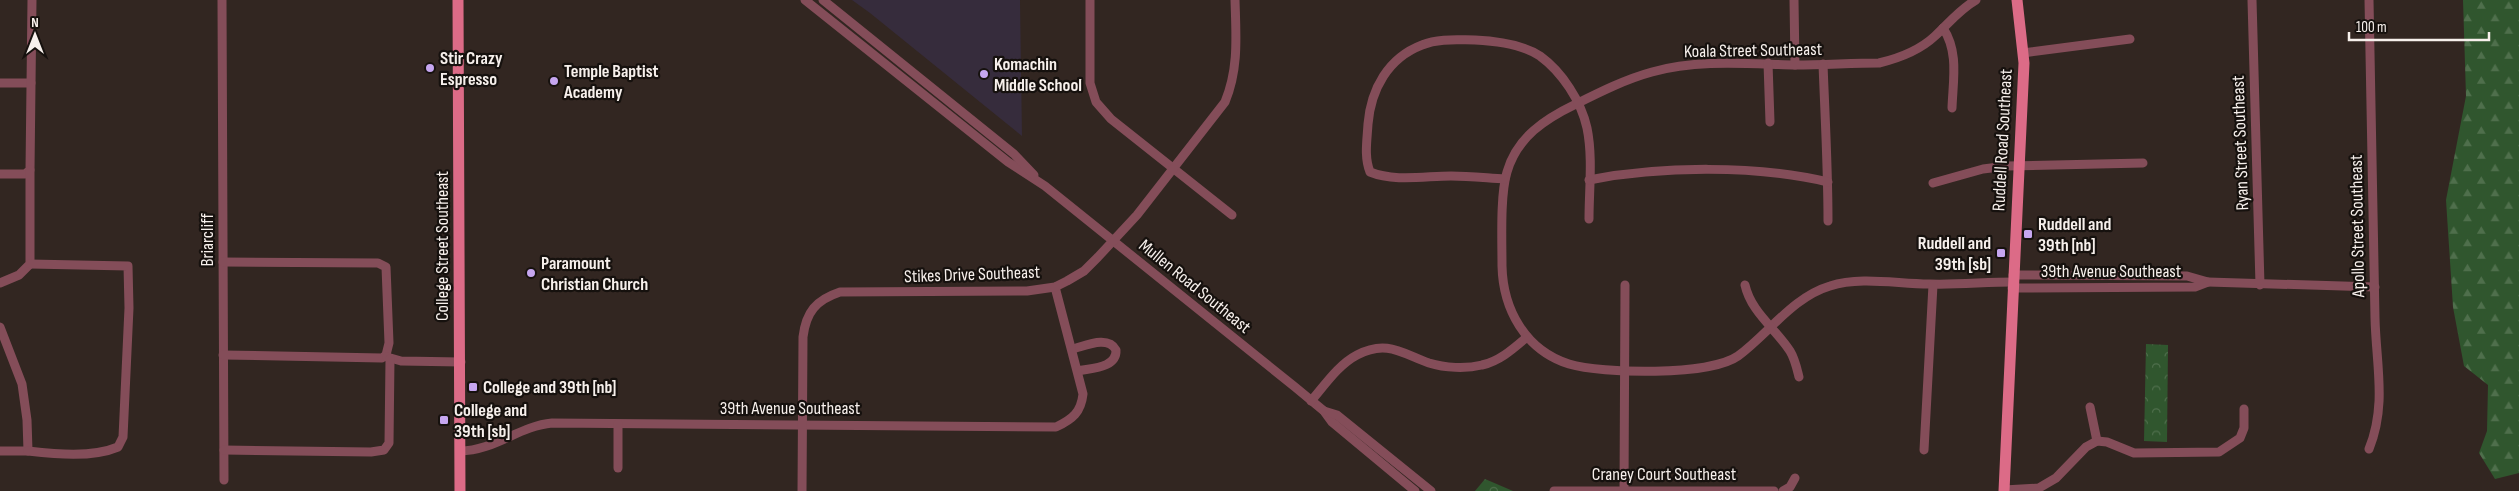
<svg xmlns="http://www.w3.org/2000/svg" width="2519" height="491" font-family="'Sofia Sans Condensed',sans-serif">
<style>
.education{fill:#362c3c}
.forest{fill:url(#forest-firs)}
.park{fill:url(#park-crowns)}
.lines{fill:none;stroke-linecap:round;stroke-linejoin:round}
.minor{stroke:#844d59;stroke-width:9}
.major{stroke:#dc6b87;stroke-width:11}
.poi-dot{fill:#c6a6f0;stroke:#16110e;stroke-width:2}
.labels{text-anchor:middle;stroke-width:4.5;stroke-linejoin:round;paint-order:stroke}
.street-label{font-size:18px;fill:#f7f0ec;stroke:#16110e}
.poi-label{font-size:18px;font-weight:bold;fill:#f7f0ec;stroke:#16110e;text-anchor:start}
</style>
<defs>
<pattern id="forest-firs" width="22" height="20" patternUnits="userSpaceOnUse" patternTransform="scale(1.25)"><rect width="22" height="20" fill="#30562e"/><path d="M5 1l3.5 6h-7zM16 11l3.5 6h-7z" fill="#4f6f4c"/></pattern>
<pattern id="park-crowns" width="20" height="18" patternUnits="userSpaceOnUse" patternTransform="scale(1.25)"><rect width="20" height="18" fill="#30562e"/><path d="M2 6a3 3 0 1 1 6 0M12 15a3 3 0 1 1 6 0" fill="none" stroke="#4f6f4c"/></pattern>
</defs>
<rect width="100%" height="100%" fill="#322621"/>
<!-- education -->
<polygon class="education" points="852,0 1020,0 1022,136 870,13"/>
<!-- forest -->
<polygon class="forest" points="2463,0 2519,0 2519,473 2495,479 2479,453 2487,431 2488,385 2464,366 2453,307 2446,200 2466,96"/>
<!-- park -->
<g class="park">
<polygon points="2146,344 2168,345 2167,442 2144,441"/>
<polygon points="1485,479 1513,491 1475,491"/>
</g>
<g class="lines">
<!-- minor -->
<g class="minor">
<polyline points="222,0 224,480"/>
<polyline points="805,0 1008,162 1045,186 1295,387 1324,411 1332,422 1415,491"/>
<polyline points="823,0 1014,154 1034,175"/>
<polyline points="1090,0 1090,83 1096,102 1111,119 1232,215"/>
<polyline points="1794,0 1795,65"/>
<path d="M1976,0C1960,9 1949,23 1935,36C1919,51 1900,58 1879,63C1852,63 1824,65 1796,65C1749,64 1698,59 1652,72C1626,79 1600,92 1576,104C1545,119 1517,137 1507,172C1500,195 1502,240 1502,266C1503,309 1525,350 1569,364C1602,374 1710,376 1738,356C1769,333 1793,297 1830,286C1861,276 1897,284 1929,284C1957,285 1985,282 2013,282"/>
<polyline points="2252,0 2260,285"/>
<path d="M1943,28C1959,52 1953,80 1952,108"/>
<polyline points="2023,53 2130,39"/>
<polyline points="1768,63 1770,122"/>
<path d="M1823,64C1825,117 1828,168 1828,221"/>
<polyline points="0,83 31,83"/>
<polyline points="0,174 25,174 30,170 32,0"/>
<path d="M1505,179C1487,178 1469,176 1451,176C1426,176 1394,182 1370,172C1364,157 1367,141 1368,124C1371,89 1388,58 1422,45C1439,38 1458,40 1475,40C1496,41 1522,44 1540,56C1562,72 1581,101 1587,128C1593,157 1589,190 1589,219"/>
<path d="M1589,180C1660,166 1757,165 1828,182"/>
<polyline points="1933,183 1983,169 2007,166 2143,163"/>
<polyline points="223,262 378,263 386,267 389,343 386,355 382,358 223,355"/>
<polyline points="2208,282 2375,287"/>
<polyline points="0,283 19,275 30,264 30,170"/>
<path d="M1745,285C1751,312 1775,328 1790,351C1795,359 1797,369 1799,377"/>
<polyline points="2012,288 2195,287 2208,282 2187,276 2013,275"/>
<polyline points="0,327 22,384 27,420 28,451 0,451"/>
<path d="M1072,349C1085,346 1108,335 1116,350C1117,368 1091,368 1078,371"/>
<polyline points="387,357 401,361 461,362"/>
<path d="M1311,401C1325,385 1338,365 1357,355C1387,339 1403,354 1429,363C1445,368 1466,369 1482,365C1500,361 1514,348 1527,337"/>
<polyline points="2090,407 2097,441"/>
<polyline points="1324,411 1337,415 1431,491"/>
<path d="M2369,449C2387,405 2376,364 2375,318C2374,212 2372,106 2369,0"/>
<polyline points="224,450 371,452 384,450 389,443 390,359"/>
<polyline points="1924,450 1933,285"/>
<path d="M28,451C55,454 92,458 118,447L123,437L129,308L128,266L30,264"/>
<path d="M460,451C494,451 519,426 552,423L1056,427C1073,419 1081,412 1083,394L1055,287"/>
<polyline points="618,468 618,424"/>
<polyline points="2004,490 2039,488 2056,478 2086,447 2097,441 2107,442 2134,453 2219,452 2240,438 2244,428 2244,409"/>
<path d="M802,491L803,337C806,312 816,300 840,292L1027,291L1055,287L1067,281L1084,271L1098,257L1137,215L1225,102C1239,68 1236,36 1235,0"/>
<polyline points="1554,491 1774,491"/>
<polyline points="1624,491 1625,285"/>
<polyline points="1783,491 1790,487 1795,478"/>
</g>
<!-- major -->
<g class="major">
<polyline points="458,0 460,491"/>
<polyline points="2004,491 2024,63 2017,0"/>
</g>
</g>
<!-- markers -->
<g class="poi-dot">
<circle cx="430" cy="68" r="5"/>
<circle cx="984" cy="74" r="5"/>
<circle cx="554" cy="81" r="5"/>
<rect x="2023" y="229" width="10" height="10" rx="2.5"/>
<rect x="1996" y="248" width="10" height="10" rx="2.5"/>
<circle cx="531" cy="273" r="5"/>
<rect x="468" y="382" width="10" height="10" rx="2.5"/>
<rect x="439" y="415" width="10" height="10" rx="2.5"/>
</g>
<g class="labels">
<!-- street labels -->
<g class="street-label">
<text transform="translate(1753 50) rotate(-1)" y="6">Koala Street Southeast</text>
<text transform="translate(2002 140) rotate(-87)" y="6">Ruddell Road Southeast</text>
<text transform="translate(2240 143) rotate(-92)" y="6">Ryan Street Southeast</text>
<text transform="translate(2357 226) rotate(-91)" y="6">Apollo Street Southeast</text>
<text transform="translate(207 240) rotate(-90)" y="6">Briarcliff</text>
<text transform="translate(442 246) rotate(-90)" y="6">College Street Southeast</text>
<text x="2111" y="277">39th Avenue Southeast</text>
<text transform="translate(972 274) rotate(-2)" y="6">Stikes Drive Southeast</text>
<text transform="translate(1195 286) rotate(39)" y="6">Mullen Road Southeast</text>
<text x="790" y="414">39th Avenue Southeast</text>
<text x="1664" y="480">Craney Court Southeast</text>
</g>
<!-- poi labels -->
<g class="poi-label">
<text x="440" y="64">Stir Crazy<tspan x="440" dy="21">Espresso</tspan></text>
<text x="994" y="70">Komachin<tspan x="994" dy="21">Middle School</tspan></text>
<text x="564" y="77">Temple Baptist<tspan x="564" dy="21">Academy</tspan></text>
<text x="2038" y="230">Ruddell and<tspan x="2038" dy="21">39th [nb]</tspan></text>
<text x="1991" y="249" text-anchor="end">Ruddell and<tspan x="1991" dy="21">39th [sb]</tspan></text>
<text x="541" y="269">Paramount<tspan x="541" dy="21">Christian Church</tspan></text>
<text x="483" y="393">College and 39th [nb]</text>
<text x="454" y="416">College and<tspan x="454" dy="21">39th [sb]</tspan></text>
</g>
</g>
<!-- north arrow -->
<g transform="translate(35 35)" stroke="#16110e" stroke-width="4" paint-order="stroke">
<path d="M0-4L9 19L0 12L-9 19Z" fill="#f7f0ec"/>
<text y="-8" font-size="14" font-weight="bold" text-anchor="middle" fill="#f7f0ec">N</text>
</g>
<!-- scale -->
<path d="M2349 32v8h140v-8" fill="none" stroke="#f7f0ec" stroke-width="2.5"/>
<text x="2356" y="32" font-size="15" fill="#f7f0ec" stroke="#16110e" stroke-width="4" paint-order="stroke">100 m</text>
</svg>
